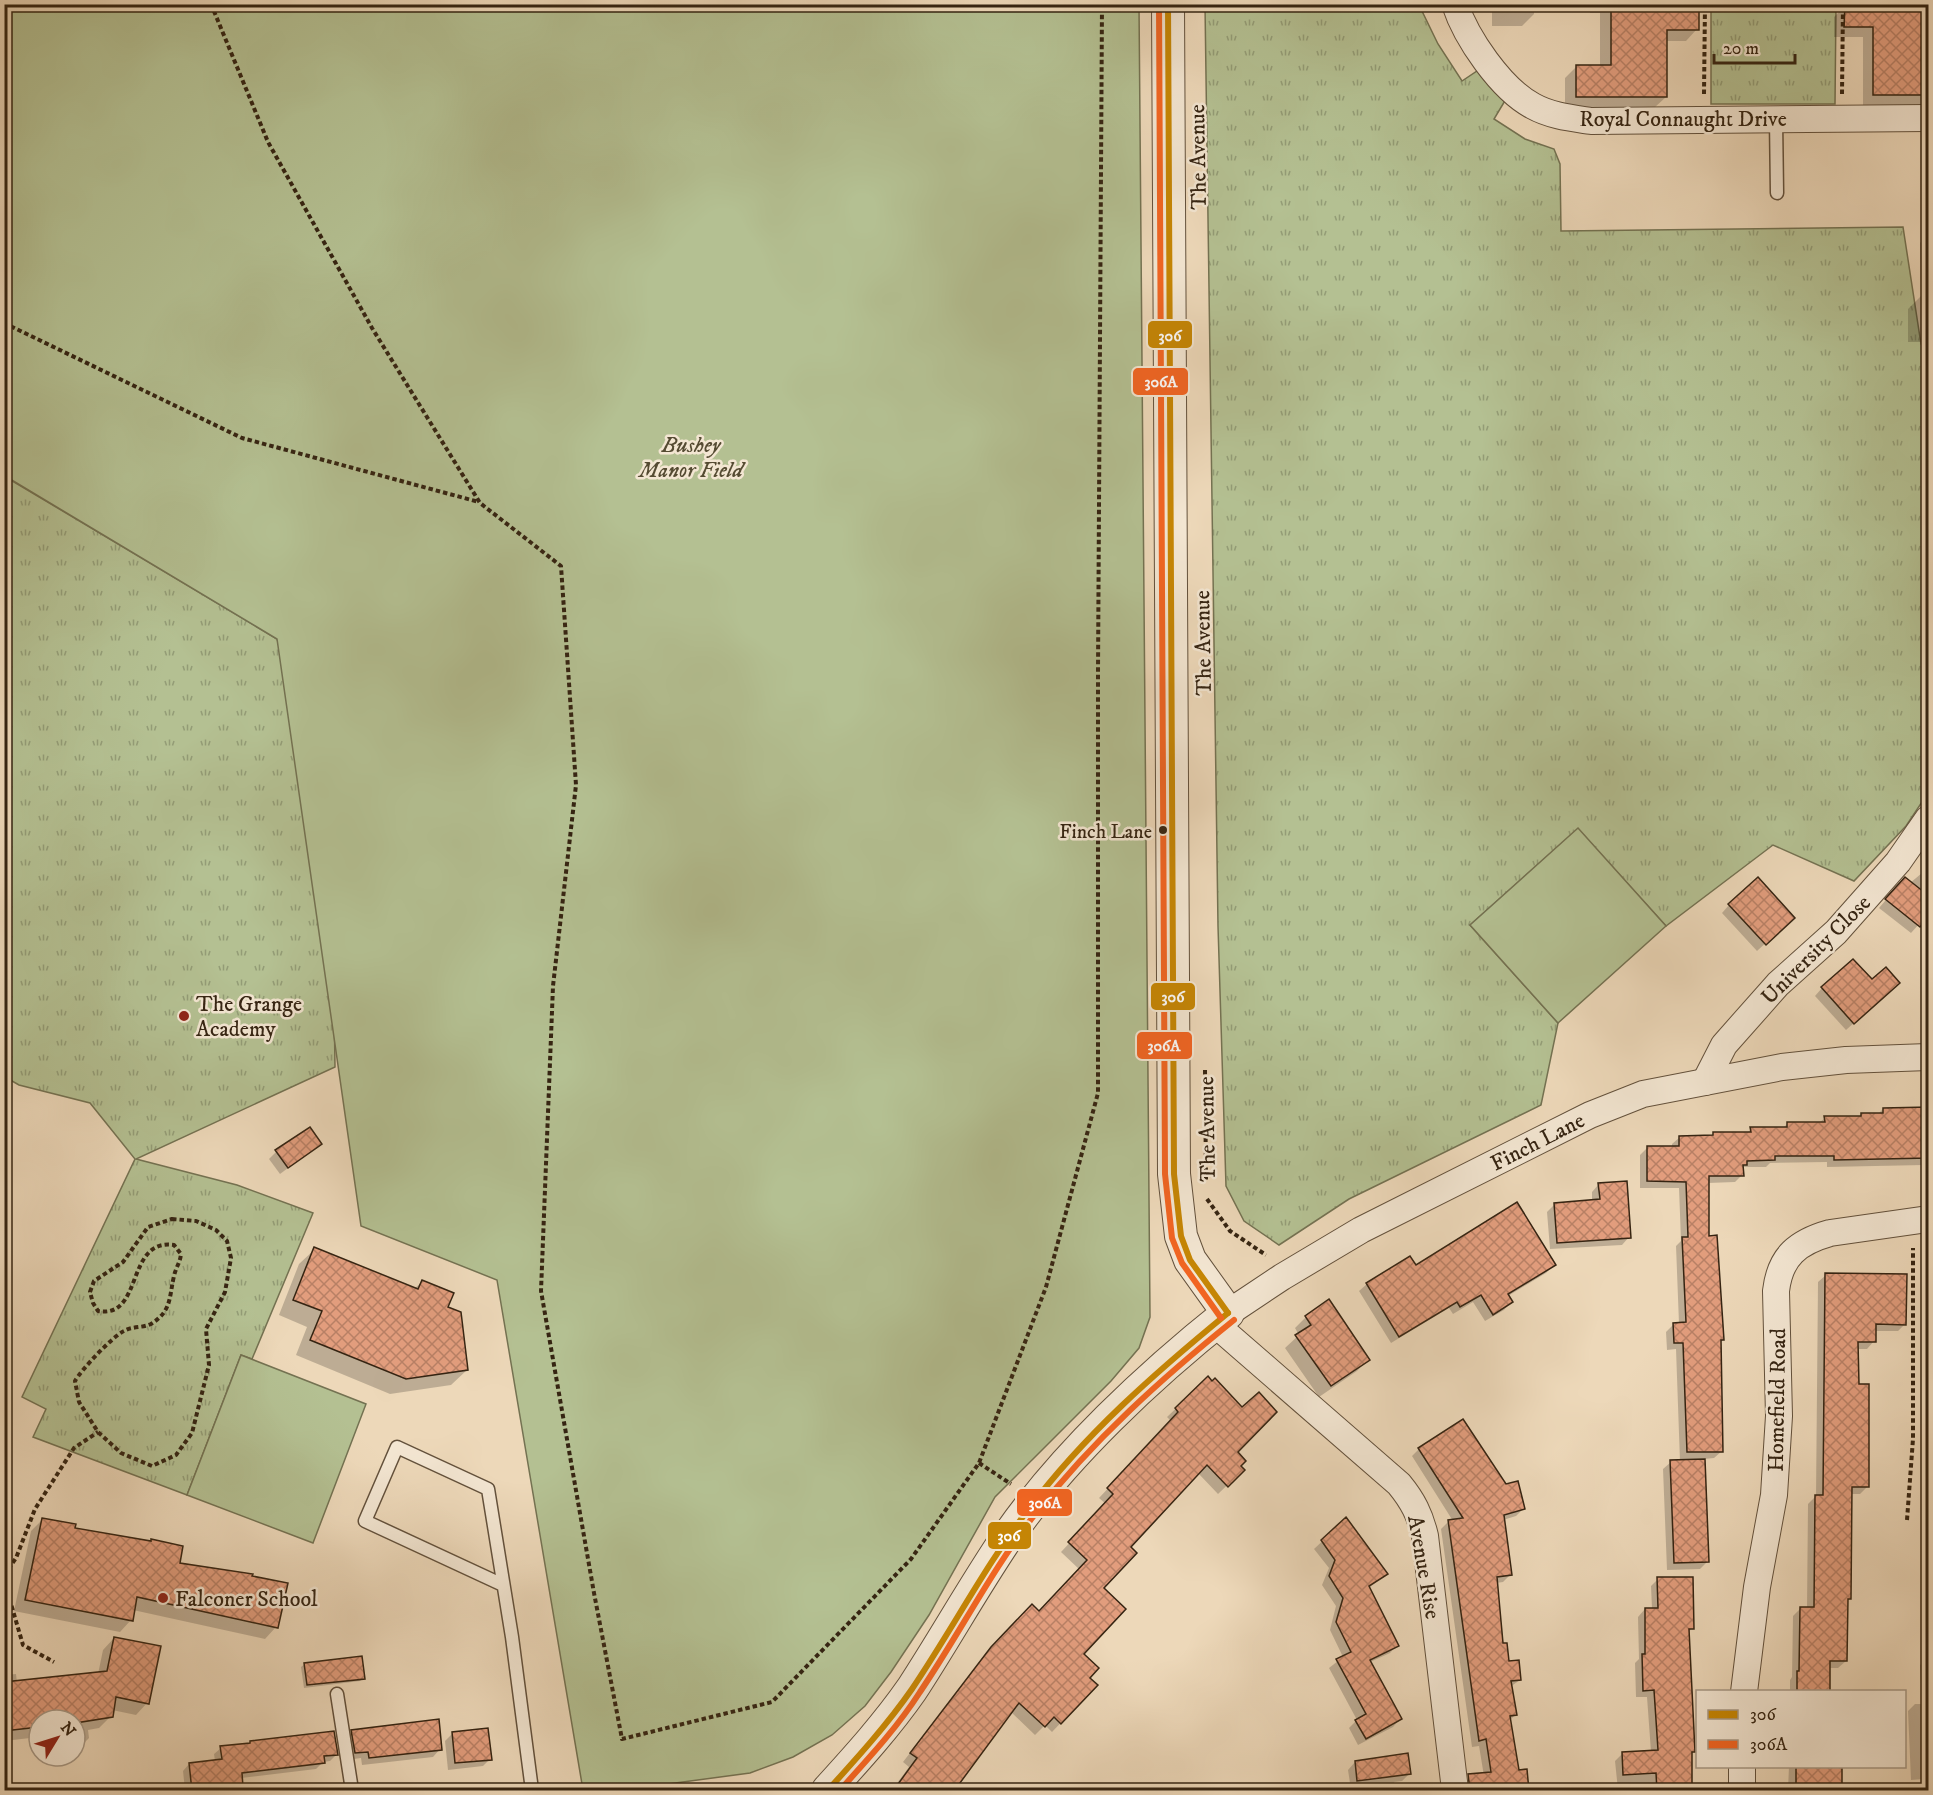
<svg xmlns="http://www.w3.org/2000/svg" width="1933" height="1795" font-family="'IM FELL DW Pica',serif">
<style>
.grass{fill:url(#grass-tufts);stroke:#747252;stroke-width:1.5}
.green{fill:#b4c092;stroke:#747252;stroke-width:1.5}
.shadow{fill:#0003}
.building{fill:url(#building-cross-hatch);stroke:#352412;stroke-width:1.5}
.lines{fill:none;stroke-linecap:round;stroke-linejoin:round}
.service-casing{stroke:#63513c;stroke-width:15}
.minor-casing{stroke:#63513c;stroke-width:28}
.tertiary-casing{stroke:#63513c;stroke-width:34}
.path{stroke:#352412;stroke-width:4;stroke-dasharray:4.5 3;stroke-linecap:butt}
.service{stroke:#f3e6d2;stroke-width:12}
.minor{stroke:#f3e6d2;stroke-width:26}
.tertiary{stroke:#f3e6d2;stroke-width:32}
.bus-1-casing{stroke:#f3e6d2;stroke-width:10}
.bus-2-casing{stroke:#f3e6d2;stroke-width:10}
.bus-1{stroke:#c68604;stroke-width:6}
.bus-2{stroke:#f26522;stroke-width:6}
.bus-dot{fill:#352412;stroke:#f3e6d2;stroke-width:2}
.poi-dot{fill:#8f2418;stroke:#f3e6d2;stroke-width:2}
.labels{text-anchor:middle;stroke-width:5;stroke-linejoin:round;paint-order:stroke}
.bus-label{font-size:20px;fill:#352412;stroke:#f3e6d2;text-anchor:end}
.street-label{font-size:22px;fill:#352412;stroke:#f3e6d2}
.park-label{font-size:22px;font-style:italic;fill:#554b32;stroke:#f3e6d2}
.poi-label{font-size:22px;fill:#352412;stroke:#f3e6d2;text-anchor:start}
.line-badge{stroke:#f3e6d2;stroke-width:2}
.badge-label{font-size:16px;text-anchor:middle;font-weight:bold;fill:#fff}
</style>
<defs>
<pattern id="grass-tufts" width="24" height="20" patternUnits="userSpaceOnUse" patternTransform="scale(1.5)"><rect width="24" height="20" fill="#b4c092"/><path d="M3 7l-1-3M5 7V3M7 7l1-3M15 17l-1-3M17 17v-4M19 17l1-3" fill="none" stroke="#939c76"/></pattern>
<pattern id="building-cross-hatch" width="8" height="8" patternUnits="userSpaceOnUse" patternTransform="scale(1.5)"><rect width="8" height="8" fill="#e29d7d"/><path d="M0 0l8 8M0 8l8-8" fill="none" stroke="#b88065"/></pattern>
</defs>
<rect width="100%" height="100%" fill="#edd8b9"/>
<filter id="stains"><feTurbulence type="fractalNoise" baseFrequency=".00333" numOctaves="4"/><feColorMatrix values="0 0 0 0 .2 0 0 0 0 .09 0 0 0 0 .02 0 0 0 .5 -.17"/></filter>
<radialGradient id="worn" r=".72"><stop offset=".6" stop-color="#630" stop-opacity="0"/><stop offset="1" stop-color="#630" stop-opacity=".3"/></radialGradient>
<!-- grass -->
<g class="grass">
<polygon points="1205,5 1419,5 1438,44 1462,81 1480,69 1506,99 1494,119 1525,139 1554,149 1560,164 1561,231 1903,227 1921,344 1928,344 1928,793 1906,826 1854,881 1773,845 1666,926 1578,829 1470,925 1558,1023 1541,1105 1349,1199 1279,1245 1244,1221 1226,1186 1218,926"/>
<polygon points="1711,5 1836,5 1835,104 1711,104"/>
<polygon points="4,476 277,639 331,796 335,1067 136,1159 237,1185 313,1213 252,1359 241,1355 187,1495 33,1437 46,1409 22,1397 135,1159 90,1103 19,1085 5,1077"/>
</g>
<!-- green -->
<g class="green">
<polygon points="4,5 1139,5 1150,1317 1139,1348 1111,1381 995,1497 929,1615 891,1672 865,1706 832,1735 793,1757 750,1773 623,1790 583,1790 497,1280 361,1226 277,639 5,476"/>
<polygon points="1578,828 1666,926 1558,1023 1470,925"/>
<polygon points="241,1355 366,1404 313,1543 187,1495"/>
</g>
<!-- shadow -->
<g class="shadow">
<polygon points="1492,4 1534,4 1534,14 1522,26 1492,26"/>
<polygon points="1565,4 1665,4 1665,9 1697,29 1686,41 1666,41 1666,97 1654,108 1565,108 1565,78 1577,66 1600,66 1600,13 1590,13 1590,5"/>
<polygon points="1863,4 1928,4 1928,105 1863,105 1863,37 1834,37 1834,17 1845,6 1863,6"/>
<polygon points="1928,234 1928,354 1922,354 1922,342 1908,342 1908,309 1921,296 1920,243"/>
<polygon points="1928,868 1928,914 1911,933 1879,908 1897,887 1910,883"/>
<polygon points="1729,905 1785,925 1757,951 1722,913"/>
<polygon points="1871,981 1891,990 1846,1030 1815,996 1822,988"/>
<polygon points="1928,1108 1928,1160 1924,1165 1827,1167 1827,1162 1770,1163 1766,1167 1742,1167 1742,1175 1735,1182 1708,1183 1708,1237 1723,1340 1720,1342 1722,1451 1714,1458 1704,1459 1708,1561 1700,1569 1667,1570 1663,1469 1671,1462 1680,1462 1676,1349 1667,1350 1666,1332 1674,1324 1679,1324 1676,1246 1681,1241 1679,1188 1640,1188 1640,1155 1647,1148 1672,1148 1672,1144 1680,1137 1747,1133 1751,1129 1783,1128 1787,1124 1819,1123 1825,1118 1859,1117 1862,1115 1878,1114 1883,1109"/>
<polygon points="320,1144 280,1174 269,1159 276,1152"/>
<polygon points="1599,1184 1629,1237 1622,1245 1550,1249 1547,1212 1555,1204 1592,1201 1592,1192"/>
<polygon points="315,1249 414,1289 422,1282 446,1308 467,1370 451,1385 390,1394 296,1355 307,1327 279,1315 299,1264"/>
<polygon points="1554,1265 1546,1273 1508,1296 1511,1302 1504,1310 1485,1321 1473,1302 1453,1314 1449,1308 1391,1343 1359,1291 1367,1284 1415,1267"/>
<polygon points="1826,1275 1905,1324 1898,1331 1874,1331 1874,1341 1867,1349 1857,1349 1857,1385 1867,1487 1860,1494 1850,1494 1850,1598 1846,1601 1846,1661 1838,1668 1829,1668 1828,1692 1790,1692 1790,1680 1792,1677 1793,1616 1801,1608 1807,1608 1808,1504 1816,1496 1818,1282"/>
<polygon points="1306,1317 1368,1359 1357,1371 1319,1397 1285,1348 1299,1335 1295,1328"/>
<polygon points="1208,1378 1235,1452 1239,1466 1243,1470 1218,1494 1198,1473 1129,1547 1102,1588 1082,1654 1088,1678 1096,1686 1052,1732 1045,1725 1035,1735 1011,1712 952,1790 892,1790 909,1767 903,1762 983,1658 1039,1613 1080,1570 1061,1552 1106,1504 1099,1498 1171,1421 1167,1417"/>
<polygon points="1419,1449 1506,1486 1523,1509 1516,1516 1503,1520 1511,1574 1503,1582 1496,1583 1502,1644 1508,1663 1520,1680 1510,1687 1515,1715 1510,1720 1518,1771 1486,1788 1479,1746 1472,1747 1441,1529 1449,1521 1453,1521 1412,1456"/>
<polygon points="43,1519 178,1564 276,1627 265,1639 133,1610 131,1620 120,1632 14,1611 31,1531"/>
<polygon points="1346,1519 1386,1574 1369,1588 1397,1645 1390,1653 1370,1662 1400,1719 1393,1727 1358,1745 1349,1728 1357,1720 1329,1668 1343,1657 1330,1630 1336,1606 1322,1585 1329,1568 1314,1549"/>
<polygon points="1658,1579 1692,1628 1688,1633 1693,1751 1690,1754 1691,1790 1618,1790 1615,1761 1622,1754 1651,1752 1647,1697 1636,1697 1635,1663 1639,1659 1638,1617 1645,1609 1652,1609 1651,1586"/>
<polygon points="114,1638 147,1703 136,1715 112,1710 111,1716 99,1728 88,1730 89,1738 77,1750 75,1750 75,1720 39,1720 39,1737 4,1741 4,1675 16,1674 17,1683 98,1674 103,1650"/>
<polygon points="1928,1657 1928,1784 1923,1779 1911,1780 1908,1711 1915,1704 1922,1704 1920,1665"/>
<polygon points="305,1664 363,1678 360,1681 304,1688 301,1667"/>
<polygon points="352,1731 440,1749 433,1757 362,1765 361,1758 347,1760 344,1739"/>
<polygon points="453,1733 490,1759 483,1766 448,1770 445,1741"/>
<polygon points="251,1742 337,1754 330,1761 323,1762 316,1769 241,1778 242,1787 238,1790 185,1790 183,1771 189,1764 215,1761 214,1754 221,1748 248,1744"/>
<polygon points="1355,1762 1409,1774 1402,1781 1394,1782 1397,1790 1351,1790 1348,1770"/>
<polygon points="1789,1766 1840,1766 1840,1790 1788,1790"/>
</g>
<!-- building -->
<g class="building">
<polygon points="1638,4 1667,4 1667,8 1699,8 1699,30 1667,30 1667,97 1576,97 1576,65 1611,65 1611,9 1638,9"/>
<polygon points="1902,4 1902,6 1929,7 1929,95 1873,95 1873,27 1844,27 1845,5"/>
<polygon points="1758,877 1795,918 1766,945 1728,904"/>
<polygon points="1905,877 1929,896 1929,916 1920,927 1885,899"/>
<polygon points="1853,959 1872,979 1886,967 1900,983 1854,1024 1821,987"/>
<polygon points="1929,1107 1929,1158 1834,1160 1834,1156 1775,1156 1775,1160 1747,1161 1747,1165 1743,1165 1744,1176 1709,1176 1709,1236 1717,1235 1724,1340 1721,1340 1723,1452 1687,1452 1683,1343 1674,1343 1673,1323 1686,1322 1682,1237 1688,1237 1686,1182 1647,1181 1647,1146 1679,1146 1679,1136 1713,1135 1713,1132 1751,1132 1750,1127 1787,1127 1787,1122 1825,1122 1824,1116 1861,1116 1861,1113 1883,1113 1883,1108"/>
<polygon points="310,1127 322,1144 288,1168 275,1150"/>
<polygon points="1627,1181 1631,1238 1557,1243 1554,1203 1600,1199 1598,1183"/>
<polygon points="1517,1202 1556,1265 1508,1294 1513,1302 1493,1315 1481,1295 1460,1307 1457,1302 1399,1337 1366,1283 1410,1256 1416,1265"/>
<polygon points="314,1247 418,1289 422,1280 454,1293 448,1307 461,1312 468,1370 406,1379 310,1340 322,1311 293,1300"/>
<polygon points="1825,1273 1907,1274 1906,1325 1876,1324 1876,1342 1858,1342 1859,1384 1869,1384 1869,1487 1852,1487 1851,1599 1848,1599 1847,1661 1830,1661 1830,1692 1797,1692 1797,1671 1799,1671 1800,1607 1814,1607 1815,1495 1823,1495"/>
<polygon points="1329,1299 1370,1360 1331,1386 1295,1335 1311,1325 1305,1316"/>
<polygon points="1208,1376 1212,1381 1215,1378 1242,1407 1259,1392 1277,1412 1238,1452 1246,1461 1241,1466 1245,1470 1228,1487 1207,1465 1131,1547 1137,1553 1104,1588 1126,1609 1084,1654 1099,1668 1090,1678 1098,1685 1061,1724 1054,1717 1045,1727 1019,1703 954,1791 893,1791 917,1758 910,1753 991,1647 1032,1604 1039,1611 1087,1560 1068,1542 1113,1494 1107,1488 1178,1412 1175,1408"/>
<polygon points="1463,1419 1506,1484 1518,1481 1525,1509 1504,1515 1512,1575 1497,1577 1503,1643 1507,1643 1509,1661 1519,1660 1521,1680 1511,1681 1517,1715 1510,1716 1519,1770 1527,1769 1529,1791 1470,1791 1468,1774 1491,1772 1486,1739 1479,1741 1448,1520 1463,1518 1418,1448"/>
<polygon points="1705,1459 1709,1562 1674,1563 1670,1460"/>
<polygon points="1346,1517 1388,1574 1369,1586 1399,1646 1370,1660 1402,1719 1366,1739 1355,1720 1366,1714 1336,1659 1351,1652 1336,1622 1343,1598 1329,1576 1335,1560 1321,1540"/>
<polygon points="42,1518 76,1524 75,1528 151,1541 151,1539 183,1546 180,1563 253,1574 252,1576 288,1583 278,1628 137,1597 133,1621 25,1600"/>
<polygon points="1657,1577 1693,1577 1694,1629 1689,1629 1695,1752 1692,1752 1692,1791 1657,1791 1656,1773 1623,1775 1622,1752 1658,1750 1654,1690 1643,1691 1642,1654 1645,1654 1645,1608 1658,1608"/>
<polygon points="114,1637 161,1646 149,1704 116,1697 113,1717 75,1723 75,1720 39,1720 39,1727 4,1731 4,1682 107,1671"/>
<polygon points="362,1656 365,1679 307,1685 304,1663"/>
<polygon points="439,1719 442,1750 369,1758 368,1752 355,1753 351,1730"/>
<polygon points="488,1728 492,1760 455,1763 452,1732"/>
<polygon points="334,1731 338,1755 324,1756 325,1763 242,1773 243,1787 192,1791 189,1763 222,1759 220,1746 250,1743 250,1741"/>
<polygon points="1408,1753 1411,1774 1357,1781 1355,1761"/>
<polygon points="1796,1767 1842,1767 1842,1790 1796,1789"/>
</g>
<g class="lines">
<!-- service casing -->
<g class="service-casing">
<g id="service">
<polyline points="1776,119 1777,193"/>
<polyline points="503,1585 365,1521 397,1447 488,1489 512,1637 532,1790"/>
<polyline points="337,1694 352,1790"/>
</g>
</g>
<!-- minor casing -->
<g class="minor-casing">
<g id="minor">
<path d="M1455,4C1466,38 1501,89 1533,106C1551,116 1571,118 1591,121L1928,118"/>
<polyline points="1705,1082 1724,1045 1778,984 1836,932 1898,862 1928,819"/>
<polyline points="1228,1313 1282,1277 1361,1230 1590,1115 1643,1094 1782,1067 1846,1060 1928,1057"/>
<path d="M1215,1324L1399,1484C1413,1501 1420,1515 1425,1536L1455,1790"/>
<path d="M1744,1692L1757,1587L1774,1495L1779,1416L1776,1291C1780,1256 1798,1242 1830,1233L1928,1219"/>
<polyline points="1742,1766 1742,1790"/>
</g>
</g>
<!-- tertiary casing -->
<g class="tertiary-casing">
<path id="tertiary" d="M828,1790C857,1758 887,1725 912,1689C944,1640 973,1588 1006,1539C1063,1456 1150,1375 1228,1313L1190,1260L1181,1236L1174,1174L1168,4"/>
</g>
<!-- path -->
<g class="path">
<polyline points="211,4 268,142 372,328 480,503 561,566 576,785 553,986 541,1291 594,1593 622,1739 772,1702 911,1559 979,1463 1046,1287 1098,1093 1098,672 1102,4"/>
<polyline points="1704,94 1705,4"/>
<polyline points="1842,94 1843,4"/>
<polyline points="4,323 242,438 479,502"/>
<polyline points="1205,1070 1206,1180"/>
<polyline points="1207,1199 1230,1231 1266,1255"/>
<path d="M172,1219L196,1221L216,1230L227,1241L231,1258L225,1292L206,1329L209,1365L192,1433L176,1455L152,1466L121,1453L98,1432L79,1402L75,1381C81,1370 113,1336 124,1331C132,1326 143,1328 151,1324C172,1311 169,1297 174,1276C176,1267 180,1263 181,1254L174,1245C125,1238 144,1319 98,1311L93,1303L90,1292L94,1281L123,1262L148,1227Z"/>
<polyline points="979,1463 1011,1484"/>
<polyline points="1907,1520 1913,1439 1913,1248"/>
<polyline points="4,1575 16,1558 35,1509 74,1448 98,1432"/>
<polyline points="4,1593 11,1604 23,1645 54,1662"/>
</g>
<!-- service -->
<use href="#service" class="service"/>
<!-- minor -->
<use href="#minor" class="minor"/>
<!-- tertiary -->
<use href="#tertiary" class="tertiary"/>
<!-- bus-1 casing -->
<g class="bus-1-casing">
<g id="bus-1">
<polyline points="1168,4 1174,1174 1181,1236 1190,1260 1228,1313"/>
<path d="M828,1790C857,1758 887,1725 912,1689C952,1630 985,1566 1028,1510C1084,1435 1156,1372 1228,1313"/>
</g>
</g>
<!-- bus-2 casing -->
<g class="bus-2-casing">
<g id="bus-2">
<polyline points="1159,4 1165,1174 1172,1238 1182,1263 1221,1318"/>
<path d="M840,1790C868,1759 897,1728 920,1692C960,1633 992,1569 1036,1513C1093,1440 1162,1378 1234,1320"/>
</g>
</g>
<!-- bus-1 -->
<use href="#bus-1" class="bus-1"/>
<!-- bus-2 -->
<use href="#bus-2" class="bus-2"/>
</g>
<!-- markers -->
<circle class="bus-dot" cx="1163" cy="830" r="5"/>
<g class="poi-dot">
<circle cx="184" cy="1016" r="6"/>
<circle cx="163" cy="1598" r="6"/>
</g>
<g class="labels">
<!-- bus labels -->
<g class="bus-label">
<text x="1152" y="838">Finch Lane</text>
</g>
<!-- street labels -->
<g class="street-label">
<text x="1683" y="126">Royal Connaught Drive</text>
<text transform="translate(1197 157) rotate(-91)" y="8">The Avenue</text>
<text transform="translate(1202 643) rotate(-91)" y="8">The Avenue</text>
<text transform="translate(1815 949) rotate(-45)" y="8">University Close</text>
<text transform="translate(1206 1129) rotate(-91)" y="8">The Avenue</text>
<text transform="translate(1537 1141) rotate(-27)" y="8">Finch Lane</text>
<text transform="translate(1776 1400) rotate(-89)" y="8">Homefield Road</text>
<text transform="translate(1425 1567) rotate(80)" y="8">Avenue Rise</text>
</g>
<!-- park labels -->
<g class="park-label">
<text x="691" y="452">Bushey<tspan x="691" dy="25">Manor Field</tspan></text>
</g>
<!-- poi labels -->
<g class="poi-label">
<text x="196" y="1011">The Grange<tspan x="196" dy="25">Academy</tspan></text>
<text x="175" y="1606">Falconer School</text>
</g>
</g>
<g class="line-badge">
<rect x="1147" y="320" width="46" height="29" rx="6" fill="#c68604"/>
<rect x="1132" y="367" width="57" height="29" rx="6" fill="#f26522"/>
<rect x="1150" y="982" width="46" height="29" rx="6" fill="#c68604"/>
<rect x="1136" y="1031" width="57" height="29" rx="6" fill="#f26522"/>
<rect x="1016" y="1488" width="57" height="29" rx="6" fill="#f26522"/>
<rect x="987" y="1521" width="45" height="29" rx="6" fill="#c68604"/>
</g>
<g class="badge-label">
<text x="1170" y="341">306</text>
<text x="1161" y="387">306A</text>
<text x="1173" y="1002">306</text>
<text x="1164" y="1051">306A</text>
<text x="1045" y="1508">306A</text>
<text x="1009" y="1541">306</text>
</g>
<!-- margin -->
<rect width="1933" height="1795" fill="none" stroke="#edd8b9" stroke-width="24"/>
<rect x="6" y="6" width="1921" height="1783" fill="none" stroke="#352412" stroke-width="3"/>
<rect x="12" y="12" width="1909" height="1771" fill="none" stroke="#352412" stroke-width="1.5"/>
<!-- legend -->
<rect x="1696" y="1690" width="210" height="78" fill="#f3e6d2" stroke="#a79885" stroke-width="1.5"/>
<rect x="1708" y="1710" width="30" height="9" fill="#c68604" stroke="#a79885" stroke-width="1.5"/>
<text x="1750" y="1720" font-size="18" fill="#352412">306</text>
<rect x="1708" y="1740" width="30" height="9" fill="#f26522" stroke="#a79885" stroke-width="1.5"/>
<text x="1750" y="1750" font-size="18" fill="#352412">306A</text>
<!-- north arrow -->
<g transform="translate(57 1738) rotate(52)"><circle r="28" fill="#f3e6d2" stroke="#a79885" stroke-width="1.5"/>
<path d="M0-4.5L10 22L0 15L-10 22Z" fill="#8f2418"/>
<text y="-9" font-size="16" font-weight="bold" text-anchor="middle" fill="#352412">N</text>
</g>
<!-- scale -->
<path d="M1714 54v9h81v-9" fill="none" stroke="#352412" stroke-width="3"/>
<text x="1723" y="54" font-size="18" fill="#352412" stroke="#f3e6d2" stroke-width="4.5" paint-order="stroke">20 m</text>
<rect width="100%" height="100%" filter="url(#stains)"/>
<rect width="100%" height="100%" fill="url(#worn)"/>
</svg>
